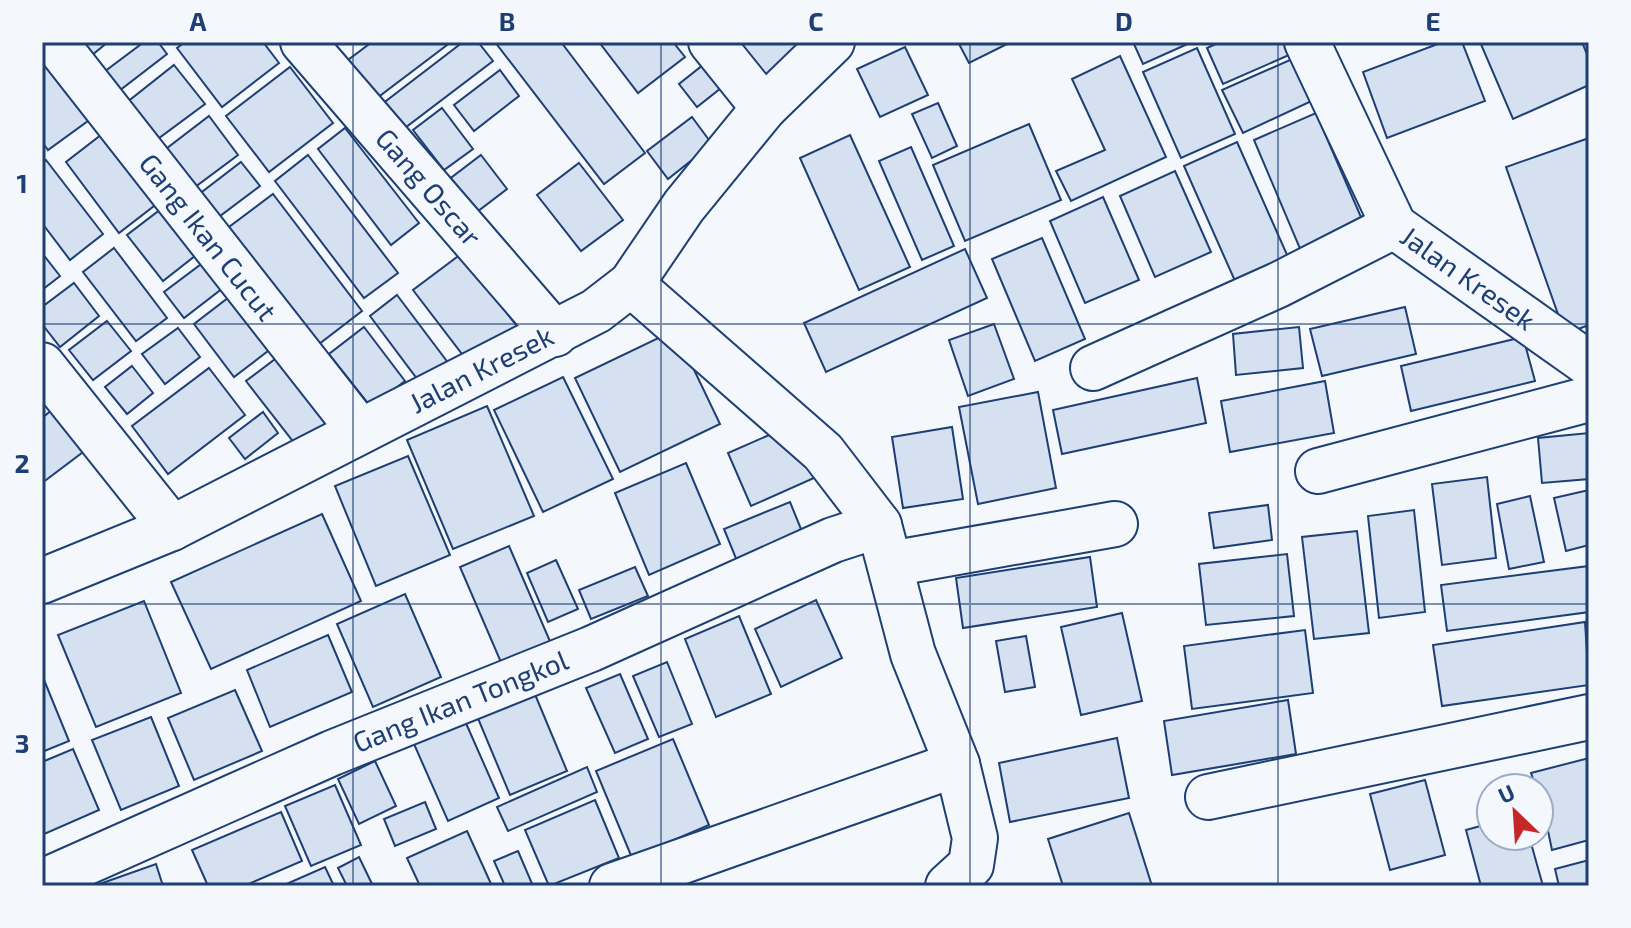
<svg xmlns="http://www.w3.org/2000/svg" width="1631" height="928" font-family="'Exo 2',sans-serif">
<style>
.building{fill:#d5e0f0;stroke:#1d3f73;stroke-width:2}
.lines{fill:none;stroke-linecap:round;stroke-linejoin:round}
.minor-casing{stroke:#1d3f73;stroke-width:48}
.minor{stroke:#f4f7fb;stroke-width:44}
.grid{fill:none;stroke:#1d3f73;stroke-width:2;stroke-opacity:0.55}
.labels{text-anchor:middle;stroke-width:6;stroke-linejoin:round;paint-order:stroke}
.street-label{font-size:28px;fill:#1d3f73;stroke:#f4f7fb}
.neatline{fill:none;stroke:#1d3f73;stroke-width:3}
.grid-label{font-size:26px;text-anchor:middle;font-weight:bold;fill:#1d3f73}
</style>
<rect width="100%" height="100%" fill="#f4f7fb"/>
<!-- building -->
<g class="building">
<polygon points="82,42 108,42 92,55"/>
<polygon points="144,42 158,42 167,54 115,94 100,75"/>
<polygon points="185,42 263,42 279,63 222,107 177,48"/>
<polygon points="372,42 451,42 373,101 344,63"/>
<polygon points="463,42 478,42 493,61 393,137 373,111"/>
<polygon points="495,42 561,42 645,153 604,184"/>
<polygon points="599,42 673,42 685,57 638,93"/>
<polygon points="724,42 817,42 759,88"/>
<polygon points="958,42 1011,42 969,63"/>
<polygon points="1133,42 1192,42 1143,64"/>
<polygon points="1220,42 1283,42 1289,55 1223,84 1207,48"/>
<polygon points="1443,42 1462,42 1485,101 1387,138 1363,72"/>
<polygon points="1480,42 1582,42 1589,59 1589,85 1513,119"/>
<polygon points="905,47 928,95 880,117 857,69"/>
<polygon points="1197,48 1235,134 1181,158 1143,72"/>
<polygon points="61,54 103,110 48,150 42,142 42,68"/>
<polygon points="1120,56 1166,157 1071,201 1056,171 1105,150 1072,79"/>
<polygon points="1299,56 1318,98 1243,133 1222,90"/>
<polygon points="174,65 205,104 155,141 126,103"/>
<polygon points="703,65 721,88 697,107 679,84"/>
<polygon points="290,67 333,123 269,172 226,116"/>
<polygon points="500,70 519,96 474,131 454,105"/>
<polygon points="938,103 957,146 932,158 912,114"/>
<polygon points="442,108 473,149 444,170 413,130"/>
<polygon points="1316,113 1367,231 1304,258 1254,140"/>
<polygon points="209,116 238,155 191,190 162,152"/>
<polygon points="692,117 712,144 668,179 647,151"/>
<polygon points="1029,124 1061,200 965,241 933,165"/>
<polygon points="110,128 163,199 119,233 66,162"/>
<polygon points="345,128 419,223 391,245 318,149"/>
<polygon points="850,135 910,267 859,290 800,158"/>
<polygon points="1589,138 1589,325 1565,334 1506,167"/>
<polygon points="1237,142 1288,257 1235,281 1184,166"/>
<polygon points="911,147 954,246 922,260 879,161"/>
<polygon points="308,155 398,273 364,298 275,181"/>
<polygon points="481,155 507,189 465,221 439,187"/>
<polygon points="46,160 103,234 70,260 42,223 42,164"/>
<polygon points="241,162 260,186 216,219 198,195"/>
<polygon points="579,163 623,220 581,251 537,195"/>
<polygon points="1175,171 1211,252 1155,277 1120,196"/>
<polygon points="273,194 362,311 319,344 229,227"/>
<polygon points="1103,197 1139,280 1085,303 1050,221"/>
<polygon points="165,206 200,252 163,281 127,235"/>
<polygon points="1042,238 1085,339 1035,361 992,259"/>
<polygon points="114,248 167,318 136,341 83,272"/>
<polygon points="965,249 987,298 826,372 804,323"/>
<polygon points="42,253 60,276 42,290"/>
<polygon points="461,254 520,330 472,367 413,290"/>
<polygon points="212,256 232,281 184,318 164,292"/>
<polygon points="74,283 99,316 60,347 42,324 42,307"/>
<polygon points="241,288 281,341 234,377 194,324"/>
<polygon points="397,295 449,364 421,384 370,316"/>
<polygon points="1405,307 1416,354 1322,376 1310,329"/>
<polygon points="107,321 131,351 93,380 69,350"/>
<polygon points="994,324 1014,379 968,396 949,340"/>
<polygon points="364,327 405,381 371,407 329,354"/>
<polygon points="1299,327 1303,368 1236,375 1233,334"/>
<polygon points="178,328 200,357 165,384 142,354"/>
<polygon points="675,330 720,424 620,472 575,378"/>
<polygon points="1523,337 1535,381 1411,411 1401,366"/>
<polygon points="291,347 344,415 299,449 246,381"/>
<polygon points="132,366 153,393 127,414 105,387"/>
<polygon points="209,368 245,415 168,474 132,426"/>
<polygon points="563,377 613,479 543,512 494,410"/>
<polygon points="1197,378 1206,423 1062,454 1053,410"/>
<polygon points="1325,381 1334,433 1230,452 1221,401"/>
<polygon points="1038,392 1056,488 978,504 959,407"/>
<polygon points="63,401 95,443 42,483 42,418"/>
<polygon points="487,406 534,516 453,549 407,440"/>
<polygon points="263,412 278,433 245,459 229,438"/>
<polygon points="792,425 814,478 751,506 728,453"/>
<polygon points="952,427 963,499 903,508 892,437"/>
<polygon points="1589,433 1589,479 1542,483 1538,438"/>
<polygon points="408,456 450,555 376,586 335,486"/>
<polygon points="686,463 720,544 649,575 615,493"/>
<polygon points="1487,477 1496,558 1442,565 1432,484"/>
<polygon points="1589,490 1589,545 1566,551 1554,498"/>
<polygon points="1530,496 1544,562 1509,569 1497,504"/>
<polygon points="790,502 803,534 737,561 724,529"/>
<polygon points="1268,505 1272,540 1214,548 1209,513"/>
<polygon points="1414,510 1425,612 1379,618 1368,516"/>
<polygon points="322,514 361,601 211,669 171,582"/>
<polygon points="1357,531 1369,633 1314,639 1302,537"/>
<polygon points="509,546 552,646 503,667 460,567"/>
<polygon points="1287,554 1294,616 1206,625 1199,564"/>
<polygon points="1090,557 1097,607 963,628 956,578"/>
<polygon points="556,560 578,609 548,622 527,573"/>
<polygon points="1589,566 1589,612 1447,631 1441,585"/>
<polygon points="635,567 648,596 591,619 579,590"/>
<polygon points="405,594 441,677 373,707 337,624"/>
<polygon points="816,600 842,658 781,687 755,629"/>
<polygon points="144,601 181,693 96,727 58,635"/>
<polygon points="1122,613 1142,701 1081,715 1061,627"/>
<polygon points="739,616 771,694 716,717 685,639"/>
<polygon points="1585,622 1589,685 1442,706 1433,645"/>
<polygon points="1305,630 1313,693 1192,709 1184,646"/>
<polygon points="328,635 352,692 270,727 247,670"/>
<polygon points="1026,636 1035,687 1005,692 996,641"/>
<polygon points="667,662 692,724 659,737 633,676"/>
<polygon points="620,674 648,739 615,753 586,688"/>
<polygon points="42,675 69,741 42,752"/>
<polygon points="235,690 262,751 194,780 168,718"/>
<polygon points="534,692 567,771 510,795 477,716"/>
<polygon points="1288,700 1296,754 1172,775 1164,721"/>
<polygon points="151,717 179,786 121,810 92,740"/>
<polygon points="465,721 499,798 448,821 414,744"/>
<polygon points="1117,738 1129,798 1010,822 999,763"/>
<polygon points="673,739 709,825 632,858 596,771"/>
<polygon points="73,749 99,810 42,835 42,762"/>
<polygon points="1589,758 1589,840 1552,850 1539,788 1536,788 1531,773"/>
<polygon points="375,761 396,806 359,824 338,779"/>
<polygon points="587,767 597,792 508,831 497,807"/>
<polygon points="1425,780 1445,855 1390,870 1370,794"/>
<polygon points="335,785 361,845 311,866 285,806"/>
<polygon points="595,800 619,858 549,886 525,830"/>
<polygon points="425,802 436,829 395,846 384,819"/>
<polygon points="281,812 302,861 244,886 208,886 192,850"/>
<polygon points="1129,813 1152,886 1063,886 1048,839"/>
<polygon points="1491,823 1491,836 1529,836 1543,886 1481,886 1466,830"/>
<polygon points="467,831 492,886 420,886 407,858"/>
<polygon points="518,851 533,886 505,886 494,861"/>
<polygon points="359,857 373,886 347,886 338,868"/>
<polygon points="1589,860 1589,886 1559,886 1555,869"/>
<polygon points="156,864 163,886 94,886"/>
<polygon points="325,867 334,886 282,886"/>
</g>
<g class="lines">
<!-- minor casing -->
<g class="minor-casing">
<g id="minor">
<path id="s1" d="M55,42L360,431"/>
<path id="s2" d="M303,42L555,334"/>
<polyline points="711,42 764,108"/>
<path id="s3" d="M1307,42L1394,226L1589,364"/>
<polyline points="631,284 823,452 879,525 913,654 957,764 975,838 971,865 948,886"/>
<polyline points="42,365 172,528"/>
<polyline points="1093,368 1278,285 1394,226"/>
<polyline points="1318,471 1589,399"/>
<polyline points="890,564 1115,524"/>
<path id="s4" d="M42,581L172,528L596,311L631,284L684,206L764,108L832,42"/>
<polyline points="1208,797 1589,717"/>
<path id="s5" d="M42,882L332,753L591,649L833,540L879,525"/>
<polyline points="612,886 957,764"/>
</g>
</g>
<!-- minor -->
<use href="#minor" class="minor"/>
</g>
<!-- grid -->
<path class="grid" d="M353,42V886M661,42V886M970,42V886M1278,42V886M42,324H1589M42,604H1589"/>
<g class="labels">
<!-- street labels -->
<g class="street-label">
<text dy="10" stroke="none"><textPath href="#s2" startOffset="192">Gang Oscar</textPath></text>
<text dy="10" stroke="none"><textPath href="#s1" startOffset="248">Gang Ikan Cucut</textPath></text>
<text dy="10" stroke="none"><textPath href="#s3" startOffset="294">Jalan Kresek</textPath></text>
<text dy="10" stroke="none"><textPath href="#s4" startOffset="488">Jalan Kresek</textPath></text>
<text dy="10" stroke="none"><textPath href="#s5" startOffset="456">Gang Ikan Tongkol</textPath></text>
</g>
</g>
<!-- border -->
<rect width="1631" height="928" fill="none" stroke="#f4f7fb" stroke-width="88"/>
<!-- north arrow -->
<g transform="translate(1515 812) rotate(335)"><circle r="38" fill="#f4f7fb" stroke="#9eadc5" stroke-width="2"/>
<path d="M0-6L14 30L0 20L-14 30Z" fill="#c62828"/>
<text y="-12" font-size="22" font-weight="bold" text-anchor="middle" fill="#1d3f73">U</text>
</g>
<rect x="44" y="44" width="1543" height="840" class="neatline"/>
<g class="grid-label">
<text x="198" y="31">A</text>
<text x="507" y="31">B</text>
<text x="816" y="31">C</text>
<text x="1124" y="31">D</text>
<text x="1433" y="31">E</text>
<text x="22" y="193">1</text>
<text x="22" y="473">2</text>
<text x="22" y="753">3</text>
</g>
</svg>
